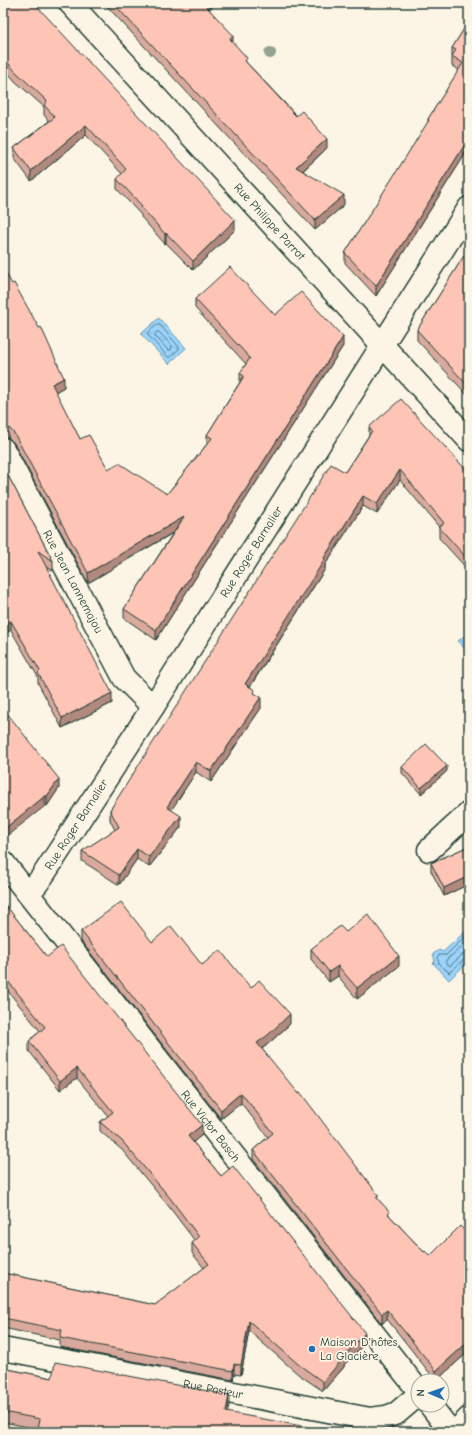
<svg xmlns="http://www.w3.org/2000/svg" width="472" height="1435" font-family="'Comic Neue',sans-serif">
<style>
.water{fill:url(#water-ripples);stroke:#6997ab}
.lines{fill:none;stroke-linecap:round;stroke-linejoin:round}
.shore{stroke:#517984;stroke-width:1}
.minor-casing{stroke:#1f3d34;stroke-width:25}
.minor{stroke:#fcf5e5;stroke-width:22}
.tree{fill:#92a290}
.wall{fill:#daa99d;stroke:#1f3d34}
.shaded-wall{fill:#b2897f;stroke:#1f3d34}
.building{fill:#fec4b6;stroke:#1f3d34}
.poi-dot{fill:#1f6fb2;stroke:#fcf5e5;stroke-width:1.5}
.labels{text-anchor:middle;stroke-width:3.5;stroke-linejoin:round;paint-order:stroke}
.street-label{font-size:12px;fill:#1f3d34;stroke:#fcf5e5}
.poi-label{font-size:12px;fill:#1f3d34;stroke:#fcf5e5;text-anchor:start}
</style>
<defs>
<pattern id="water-ripples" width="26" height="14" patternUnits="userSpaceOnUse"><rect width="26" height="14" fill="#9bd3fb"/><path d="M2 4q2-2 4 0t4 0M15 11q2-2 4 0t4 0" fill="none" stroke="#85b6d8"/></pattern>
</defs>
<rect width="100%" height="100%" fill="#fcf5e5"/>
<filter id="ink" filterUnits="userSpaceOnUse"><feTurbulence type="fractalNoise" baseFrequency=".025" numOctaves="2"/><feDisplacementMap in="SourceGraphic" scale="8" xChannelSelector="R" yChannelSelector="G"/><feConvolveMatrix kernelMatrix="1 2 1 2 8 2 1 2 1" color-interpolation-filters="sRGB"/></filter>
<g filter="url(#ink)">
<!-- water -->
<g class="water">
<polygon points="159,318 186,348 169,364 141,334"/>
<polygon points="469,632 469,654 458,641"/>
<polygon points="468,929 469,930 469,961 449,980 433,963 435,961 433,954 439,950 443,952"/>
</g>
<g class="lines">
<!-- shore -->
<g class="shore">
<polygon points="157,325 160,325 179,347 179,349 170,357 168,357 148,335 148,333"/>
<polygon points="157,332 159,332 172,346 171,350 168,350 155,336 155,334"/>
<polyline points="469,933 446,955 439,955 437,957 439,963 449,973 465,959 469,958"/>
<polyline points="469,941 446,960 446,963 450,966 462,955 469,953"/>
</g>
<!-- minor casing -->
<g class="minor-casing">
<g id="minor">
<path id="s1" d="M70,3L469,440"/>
<path id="s2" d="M3,449L124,678L153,707"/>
<polyline points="429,850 469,813"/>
<path id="s3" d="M3,862L418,1390"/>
<path id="s4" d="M28,893L36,885L44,874L153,707L469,208"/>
<path id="s5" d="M3,1349L370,1419L386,1417L397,1413L418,1395"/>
<polyline points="430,1405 451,1432"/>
<polyline points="455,1432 469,1418"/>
</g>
</g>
<!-- minor -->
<use href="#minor" class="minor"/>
</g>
<!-- trees -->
<circle class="tree" cx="270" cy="53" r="6"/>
<!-- wall -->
<g class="wall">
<polygon points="3,3 235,230 193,270 166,243 165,244 141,217 141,215 117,189 117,179 122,174 86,135 31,181 14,158 14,148 49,121 44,115 44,107 15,81 3,67"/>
<polygon points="104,3 214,3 209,9 247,63 327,148 303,171 344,205 315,230"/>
<polygon points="469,21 469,148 376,296 345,263 345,253 428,123 428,119 459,70 452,66 452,48"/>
<polygon points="469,248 469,397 417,340 417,330"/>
<polygon points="3,268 64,387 55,392 80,439 108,469 167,494 207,444 207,435 240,382 240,373 246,364 195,308 195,299 275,315 343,346 156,640 124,618 124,609 173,533 88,583 14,443 9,438 3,437"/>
<polygon points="369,427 469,473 469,571 439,538 439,527 400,480 377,514 363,506 325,565 325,569 250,687 255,694 261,708 211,782 196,772 171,810 181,827 149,867 137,859 119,885 82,861 82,851 115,830 110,820 110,810 345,472 369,435"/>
<polygon points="3,466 53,561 53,571 46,566 112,703 62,728 38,683 38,677 11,630 8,632 3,624"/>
<polygon points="3,708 59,788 47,806 45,806"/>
<polygon points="402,767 447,771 421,794 402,773"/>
<polygon points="469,846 469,884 444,896 431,871 431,863"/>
<polygon points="3,902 47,957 202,1135 193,1142 221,1176 365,1343 344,1365 344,1367 323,1391 298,1374 249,1331 241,1375 234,1374 233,1380 60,1347 60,1340 3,1328 3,1273 155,1305 204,1268 192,1253 192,1243 195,1241 170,1208 122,1150 100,1131 100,1122 108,1116 77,1078 60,1090 29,1051 29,1041 40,1031 3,985"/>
<polygon points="81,931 152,942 202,965 251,988 290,1024 268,1044 262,1049 379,1200 390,1216 424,1252 430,1256 464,1230 469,1230 469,1351 436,1381 387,1319 382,1324 253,1159 253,1150 268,1137 241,1103 221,1119 81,941"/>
<polygon points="346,932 399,966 357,999 338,976 329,982 311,959 311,949"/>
<polygon points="3,1368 52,1378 229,1405 38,1429 3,1422"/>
</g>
<!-- shaded-wall -->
<g class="shaded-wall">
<polygon points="205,3 214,3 204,13 204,4"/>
<polygon points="233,35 233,45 230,39"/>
<polygon points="86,125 86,135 31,181 31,171"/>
<polygon points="469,138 469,148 376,296 376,286"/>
<polygon points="327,139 327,148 296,177 296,167"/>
<polygon points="344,195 344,205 315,230 315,220"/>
<polygon points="235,220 235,230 193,270 193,261"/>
<polygon points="166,233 166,243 165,244 165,234"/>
<polygon points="343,337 343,346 156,640 156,630"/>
<polygon points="64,378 64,387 52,394 52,384"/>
<polygon points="400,470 400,480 377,514 377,504"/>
<polygon points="363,496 363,506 325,565 325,569 245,694 245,684"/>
<polygon points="184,517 184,526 88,583 88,573"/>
<polygon points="11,621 11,630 8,632 8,623"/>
<polygon points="112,693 112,703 62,728 62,718"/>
<polygon points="261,697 261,708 211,782 211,771"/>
<polygon points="196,762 196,772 167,817 167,807"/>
<polygon points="447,766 447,771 421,794 421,788"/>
<polygon points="59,779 59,788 47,806 47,796"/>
<polygon points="45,796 45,806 3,839 3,830"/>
<polygon points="181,816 181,827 149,867 149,857"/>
<polygon points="137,849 137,859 119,885 119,875"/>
<polygon points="469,876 469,884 444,896 444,888"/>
<polygon points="399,956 399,966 357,999 357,988"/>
<polygon points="338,966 338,976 329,982 329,972"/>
<polygon points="290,1014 290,1024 268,1044 257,1052 257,1043"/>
<polygon points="77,1068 77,1078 60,1090 60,1081"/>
<polygon points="241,1093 241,1103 221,1119 221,1110"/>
<polygon points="202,1125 202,1135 188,1146 188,1136"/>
<polygon points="387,1310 387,1319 382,1324 382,1314"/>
<polygon points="249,1321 249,1331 241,1375 241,1365"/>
<polygon points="365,1333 365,1343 344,1365 344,1367 323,1391 323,1382 343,1357"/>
<polygon points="469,1341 469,1351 436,1381 436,1371"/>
<polygon points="234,1364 234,1374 233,1380 233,1371"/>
<polygon points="229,1395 229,1405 226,1422 226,1412"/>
</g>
<!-- building -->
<g class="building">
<polygon points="3,3 34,3 235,220 193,261 166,233 165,234 141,207 142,206 117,179 126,169 86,125 31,171 14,148 55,117 44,105 47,101 15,71 3,57"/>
<polygon points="113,3 205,3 204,4 233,35 230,39 247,58 245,61 296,116 302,111 327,139 296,167 344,195 315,220"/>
<polygon points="469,21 469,138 376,286 345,253 429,120 428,119 463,63 452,56 456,50 452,48"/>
<polygon points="469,248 469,387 417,330"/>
<polygon points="230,267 275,315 301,292 343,337 156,630 124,609 184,517 88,573 14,433 9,428 3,427 3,268 12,284 14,283 39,328 41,327 64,378 52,384 80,439 89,435 108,469 119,463 167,494 212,438 207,435 244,376 240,373 250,358 195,299"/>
<polygon points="401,399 469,473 469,561 439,527 444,523 400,470 377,504 363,496 324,558 325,559 245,684 255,690 254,693 261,697 211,771 196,762 167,807 181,816 149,857 137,849 119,875 82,851 119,827 110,810 331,464 345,472 372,431 369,427"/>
<polygon points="3,466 53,561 38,551 112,693 62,718 38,673 40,671 11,621 8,623 3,614"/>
<polygon points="3,708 59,779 47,796 45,796 3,830"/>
<polygon points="426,744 447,766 421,788 402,767"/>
<polygon points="469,846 469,876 444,888 431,863"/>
<polygon points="3,902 47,957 61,946 202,1125 188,1136 221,1176 233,1166 365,1333 343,1357 344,1357 323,1382 298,1364 249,1321 241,1365 234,1364 233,1371 60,1338 62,1330 3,1318 3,1273 155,1305 209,1264 192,1243 199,1237 170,1198 122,1141 100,1122 113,1112 77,1068 60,1081 29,1041 45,1027 3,975"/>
<polygon points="121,902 152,942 171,926 202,965 220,950 251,988 259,980 290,1014 268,1035 257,1043 299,1094 300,1092 379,1196 376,1197 390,1212 388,1214 424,1252 425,1251 430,1256 460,1226 464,1230 467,1228 469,1230 469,1341 436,1371 387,1310 382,1314 253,1150 273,1133 241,1093 221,1110 81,931"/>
<polygon points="368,914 399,956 357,988 338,966 329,972 311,949 340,926 346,932"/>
<polygon points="55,1362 229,1395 226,1412 323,1430 325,1432 37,1432 40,1419 3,1412 3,1368 52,1378"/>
</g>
</g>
<!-- markers -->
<circle class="poi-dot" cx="312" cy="1349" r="4"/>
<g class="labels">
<!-- street labels -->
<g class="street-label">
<text dy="4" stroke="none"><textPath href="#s1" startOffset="296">Rue Philippe Parrot</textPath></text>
<text dy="4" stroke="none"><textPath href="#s4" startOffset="408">Rue Roger Barnalier</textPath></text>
<text dy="4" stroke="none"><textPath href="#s2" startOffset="150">Rue Jean Lannemajou</textPath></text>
<text dy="4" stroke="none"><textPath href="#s4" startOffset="84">Rue Roger Barnalier</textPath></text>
<text dy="4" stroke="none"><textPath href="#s3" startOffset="336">Rue Victor Basch</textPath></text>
<text dy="4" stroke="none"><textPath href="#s5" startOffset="214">Rue Pasteur</textPath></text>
</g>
<!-- poi labels -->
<g class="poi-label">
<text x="320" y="1346">Maison D'hôtes<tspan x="320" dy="14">La Glacière</tspan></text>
</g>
</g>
<!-- margin -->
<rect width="472" height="1435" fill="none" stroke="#fcf5e5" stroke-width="16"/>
<rect x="8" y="8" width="456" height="1419" fill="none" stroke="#1f3d34" stroke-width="1.5" filter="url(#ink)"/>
<!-- north arrow -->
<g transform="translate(430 1393) rotate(272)"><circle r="19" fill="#fcf5e5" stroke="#a4ab9e"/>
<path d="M0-3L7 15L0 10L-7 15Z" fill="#1f6fb2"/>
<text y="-6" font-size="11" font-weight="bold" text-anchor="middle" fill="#1f3d34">N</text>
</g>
</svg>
